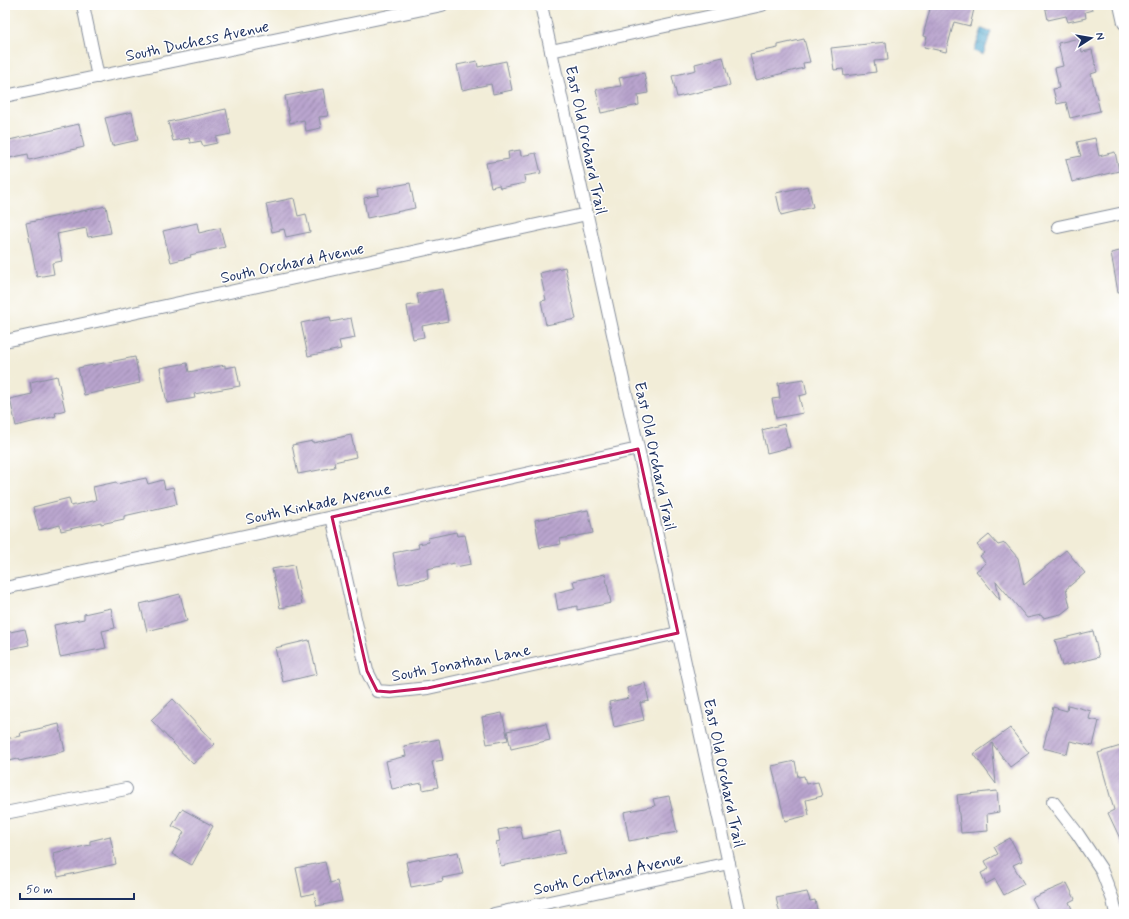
<svg xmlns="http://www.w3.org/2000/svg" width="1129" height="919" font-family="Mynerve,sans-serif">
<style>
.water{fill:url(#water-waves);stroke:#366c96}
.building{fill:url(#building-hatch)}
.lines{fill:none;stroke-linecap:round;stroke-linejoin:round}
.street-casing{stroke:#868e9b;stroke-width:14}
.street{stroke:#fff;stroke-width:12}
.marked{fill:none;stroke:#c2185b;stroke-width:3;stroke-linejoin:round}
.labels{text-anchor:middle;stroke-width:3;stroke-linejoin:round;paint-order:stroke}
.street-label{font-size:16px;fill:#1b2f5e;stroke:#fff}
</style>
<defs>
<pattern id="water-waves" width="16" height="10" patternUnits="userSpaceOnUse"><rect width="16" height="10" fill="#52a9ce"/><path d="M0 5q4-4 8 0t8 0" fill="none" stroke="#438aaa"/></pattern>
<pattern id="building-hatch" width="6" height="6" patternUnits="userSpaceOnUse"><rect width="6" height="6" fill="#b9a4ce"/><path d="M-1 1l2-2M0 6l6-6M5 7l2-2" fill="none" stroke="#9686aa"/></pattern>
</defs>
<rect width="100%" height="100%" fill="#fff"/>
<filter id="ink" filterUnits="userSpaceOnUse"><feTurbulence type="fractalNoise" baseFrequency=".025" numOctaves="2"/><feDisplacementMap in="SourceGraphic" scale="8" xChannelSelector="R" yChannelSelector="G"/><feConvolveMatrix kernelMatrix="1 2 1 2 8 2 1 2 1" color-interpolation-filters="sRGB"/></filter>
<filter id="wash" filterUnits="userSpaceOnUse"><feTurbulence type="fractalNoise" baseFrequency=".012" numOctaves="4" result="noise"/><feDisplacementMap in="SourceGraphic" scale="16" xChannelSelector="R" yChannelSelector="G"/><feGaussianBlur stdDeviation="0.9" result="paint"/><feColorMatrix in="noise" values="0 0 0 0 0 0 0 0 0 0 0 0 0 0 0 0 0 1.4 0 .05"/><feComposite in="paint" operator="in"/></filter>
<g filter="url(#wash)">
<rect width="100%" height="100%" fill="#f2edd8"/>
<!-- water -->
<polygon class="water" points="982,29 991,32 983,55 974,51"/>
<g id="blocks">
<!-- building -->
<g class="building">
<polygon points="931,5 958,5 974,9 970,26 954,22 946,52 924,47 927,37 923,36"/>
<polygon points="1045,5 1091,5 1092,10 1085,12 1086,18 1068,22 1066,16 1048,20"/>
<polygon points="1079,38 1082,52 1092,50 1097,72 1091,74 1100,111 1070,118 1066,102 1057,104 1053,89 1059,88 1055,68 1063,66 1058,43"/>
<polygon points="804,39 810,62 803,63 804,68 756,80 750,54 778,48 778,45"/>
<polygon points="886,42 888,60 874,61 876,72 844,76 843,69 834,70 831,48"/>
<polygon points="723,57 730,85 677,97 672,76 696,70 695,64"/>
<polygon points="477,61 478,67 506,61 512,90 493,94 491,84 462,90 457,65"/>
<polygon points="644,73 648,93 638,95 639,105 601,113 596,90 621,86 619,78"/>
<polygon points="323,89 328,116 319,117 321,128 306,131 304,120 290,123 285,96"/>
<polygon points="226,109 231,134 216,137 217,143 203,146 201,141 190,143 189,138 173,141 168,122"/>
<polygon points="132,112 138,140 112,146 105,118"/>
<polygon points="79,124 84,147 29,160 28,154 5,159 5,141"/>
<polygon points="1095,138 1099,156 1115,152 1119,171 1072,182 1066,159 1081,156 1077,142"/>
<polygon points="520,150 521,156 536,153 541,173 524,176 525,183 500,188 499,185 491,187 486,163 509,159 508,152"/>
<polygon points="410,183 415,208 367,218 364,198 379,195 378,189"/>
<polygon points="808,186 813,207 781,215 776,193"/>
<polygon points="294,198 298,216 306,214 310,232 286,237 284,229 272,232 266,204"/>
<polygon points="106,206 111,233 88,237 86,228 57,234 62,261 52,263 54,274 37,277 26,223"/>
<polygon points="197,223 199,233 220,228 225,247 190,255 191,257 171,262 163,231"/>
<polygon points="1124,250 1124,291 1118,292 1111,253"/>
<polygon points="565,267 576,319 546,325 541,301 546,300 540,273"/>
<polygon points="442,289 448,321 422,326 424,337 413,339 407,306 419,304 417,294"/>
<polygon points="330,317 331,322 351,318 355,338 339,341 341,349 308,356 301,323"/>
<polygon points="135,357 140,383 84,395 78,368"/>
<polygon points="187,363 189,372 225,365 225,368 236,366 240,386 194,394 195,398 167,403 160,368"/>
<polygon points="57,376 65,410 55,413 56,416 16,426 10,399 32,394 30,382"/>
<polygon points="804,379 807,394 799,396 803,413 776,418 772,399 780,398 778,383"/>
<polygon points="784,424 790,447 767,453 762,430"/>
<polygon points="351,435 356,457 334,462 335,467 298,474 292,445 313,441 313,443"/>
<polygon points="146,478 148,484 163,480 165,489 173,487 177,504 124,516 124,519 101,524 101,522 61,531 60,525 39,530 33,507 69,498 71,506 96,500 93,487 116,482 117,484"/>
<polygon points="588,510 593,533 560,539 561,544 540,548 535,520"/>
<polygon points="456,532 457,536 465,535 471,564 455,567 454,563 427,569 428,579 399,584 393,553 419,548 418,544 429,542 428,538"/>
<polygon points="989,535 998,545 1005,543 1018,558 1024,585 1066,550 1085,573 1066,589 1070,607 1061,614 1043,618 1041,615 1027,618 996,581 1000,600 976,571 986,563 980,556 984,553 977,545"/>
<polygon points="294,565 302,604 280,608 272,569"/>
<polygon points="605,574 611,603 577,610 577,606 558,610 555,593 575,588 573,581"/>
<polygon points="180,594 187,621 147,631 140,604"/>
<polygon points="111,608 115,628 102,631 106,648 60,657 54,625 84,619 84,614"/>
<polygon points="25,629 29,645 5,650 5,633"/>
<polygon points="1093,631 1099,657 1062,666 1055,640"/>
<polygon points="309,640 317,674 283,682 275,648"/>
<polygon points="645,683 649,701 640,703 644,720 614,727 609,702 629,698 627,688"/>
<polygon points="173,699 215,744 193,764 151,720"/>
<polygon points="1068,705 1091,711 1089,719 1099,721 1093,746 1070,741 1067,754 1043,748 1053,707 1067,711"/>
<polygon points="502,713 508,740 487,744 482,717"/>
<polygon points="546,723 550,740 511,749 507,731"/>
<polygon points="59,724 65,751 19,761 18,759 9,761 5,739 21,736 20,733"/>
<polygon points="1010,728 1029,753 1010,767 992,743 996,784 974,754"/>
<polygon points="439,739 443,760 432,762 438,787 423,790 422,783 392,789 386,761 406,756 404,746"/>
<polygon points="1124,745 1124,847 1108,813 1114,810 1098,753"/>
<polygon points="795,761 798,777 804,776 806,784 818,782 822,796 806,800 809,815 785,821 772,766"/>
<polygon points="997,791 999,812 987,814 988,831 961,833 957,795"/>
<polygon points="669,796 677,832 629,841 624,812 655,806 653,799"/>
<polygon points="182,809 213,826 192,865 172,854 184,832 172,826"/>
<polygon points="520,826 523,839 560,831 565,853 501,866 496,842 500,841 498,830"/>
<polygon points="110,836 116,864 58,877 53,853 90,845 90,841"/>
<polygon points="1010,838 1022,861 1013,865 1024,884 1004,895 995,879 986,884 981,873 989,869 985,861 998,854 994,847"/>
<polygon points="458,852 463,874 442,878 443,881 411,887 406,862"/>
<polygon points="325,862 330,883 337,881 342,901 317,906 314,893 302,896 296,868"/>
<polygon points="1067,883 1075,899 1069,902 1074,914 1040,914 1032,898"/>
<polygon points="807,892 810,901 815,900 818,914 780,914 776,898"/>
</g>
</g>
</g>
<g filter="url(#ink)">
<use href="#blocks" fill-opacity="0" stroke="#868e9b" stroke-width="1"/>
<g class="lines">
<!-- street casing -->
<g class="street-casing">
<g id="street">
<polyline points="83,5 98,77"/>
<polyline points="541,5 740,914"/>
<polyline points="1120,5 1124,23"/>
<polyline points="551,51 762,5"/>
<polyline points="5,96 442,5"/>
<polyline points="1058,227 1124,213"/>
<polyline points="5,341 587,214"/>
<polyline points="332,517 367,671 377,691 390,692 428,688 678,633"/>
<polyline points="5,588 332,517 638,449"/>
<polyline points="1053,802 1077,833 1101,869 1113,900 1116,914"/>
<polyline points="5,813 126,789"/>
<polyline points="494,914 729,863"/>
</g>
</g>
<!-- street -->
<use href="#street" class="street"/>
</g>
</g>
<!-- marked area -->
<path class="marked" d="M638,449L678,633L428,688L390,692L377,691L367,671L332,517Z"/>
<g class="labels">
<!-- street labels -->
<g class="street-label">
<text transform="translate(197 40) rotate(-12)" y="6">South Duchess Avenue</text>
<text transform="translate(587 140) rotate(78)" y="6">East Old Orchard Trail</text>
<text transform="translate(292 262) rotate(-12)" y="6">South Orchard Avenue</text>
<text transform="translate(656 456) rotate(78)" y="6">East Old Orchard Trail</text>
<text transform="translate(318 503) rotate(-12)" y="6">South Kinkade Avenue</text>
<text transform="translate(461 662) rotate(-11)" y="6">South Jonathan Lane</text>
<text transform="translate(725 773) rotate(78)" y="6">East Old Orchard Trail</text>
<text transform="translate(608 873) rotate(-12)" y="6">South Cortland Avenue</text>
</g>
</g>
<!-- margin -->
<rect width="1129" height="919" fill="none" stroke="#fff" stroke-width="20"/>
<!-- north arrow -->
<g transform="translate(1091 38) rotate(78)" stroke="#ffffff" stroke-width="3" paint-order="stroke">
<path d="M0-3L7 15L0 10L-7 15Z" fill="#1b2f5e"/>
<text y="-6" font-size="11" font-weight="bold" text-anchor="middle" fill="#1b2f5e">N</text>
</g>
<!-- scale -->
<path d="M20 893v6h114v-6" fill="none" stroke="#1b2f5e" stroke-width="2"/>
<text x="26" y="893" font-size="12" fill="#1b2f5e" stroke="#ffffff" stroke-width="3" paint-order="stroke">50 m</text>
</svg>
